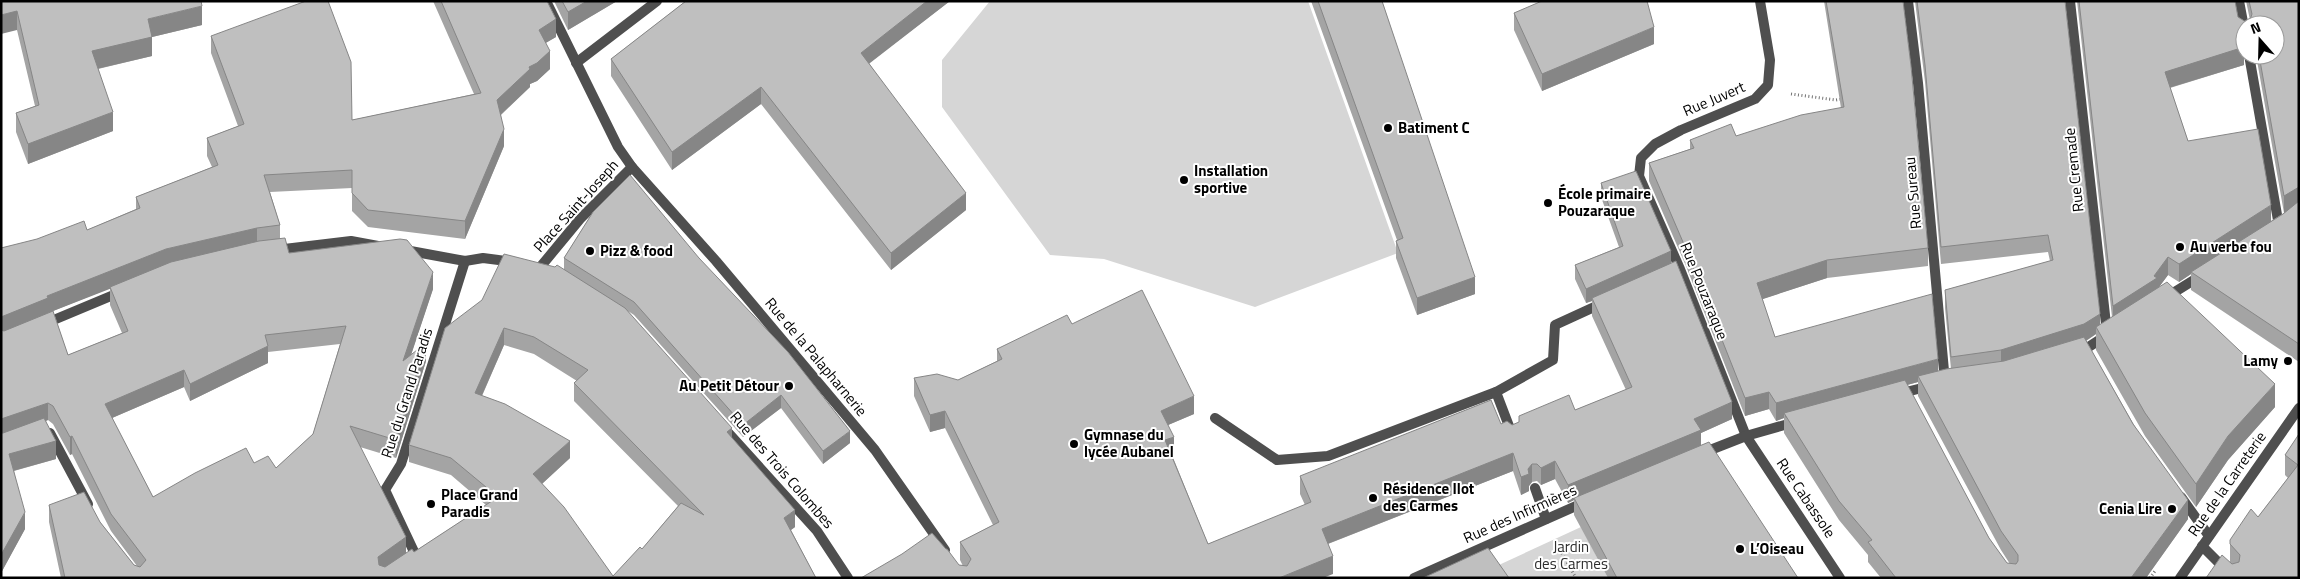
<svg xmlns="http://www.w3.org/2000/svg" width="2300" height="579" font-family="'Titillium Web',sans-serif">
<style>
.green{fill:#d6d6d6}
.lines{fill:none;stroke-linecap:round;stroke-linejoin:round}
.path{stroke:#717171;stroke-width:3;stroke-dasharray:1 2.5;stroke-linecap:butt}
.service{stroke:#4f4f4f;stroke-width:10}
.pedestrian{stroke:#4f4f4f;stroke-width:10}
.minor{stroke:#4f4f4f;stroke-width:10}
.wall{fill:#a4a4a4;fill-rule:evenodd}
.shaded-wall{fill:#868686}
.building{fill:#bfbfbf;stroke:#868686;fill-rule:evenodd}
.poi-dot{fill:#000;stroke:#fff;stroke-width:2}
.labels{text-anchor:middle;stroke-width:4;stroke-linejoin:round;paint-order:stroke}
.street-label{font-size:15px;fill:#000;stroke:#fff}
.poi-label{font-size:15px;font-weight:bold;fill:#000;stroke:#fff;text-anchor:start}
.park-label{font-size:15px;fill:#2d2d2d;stroke:#fff}
</style>
<rect width="100%" height="100%" fill="#fff"/>
<!-- green -->
<g class="green">
<polygon points="990,1 1308,1 1398,253 1255,307 1104,259 1050,255 942,107 942,60"/>
<polygon points="1581,527 1608,578 1493,578 1488,570"/>
</g>
<g class="lines">
<!-- path -->
<g class="path">
<polyline points="1791,94 1836,100 1842,99"/>
<polyline points="1555,541 1576,578"/>
<polyline points="2150,578 2155,571"/>
</g>
<!-- service -->
<polyline class="service" points="1215,418 1277,460 1328,456 1496,392"/>
<!-- pedestrian -->
<g class="pedestrian">
<polyline points="50,433 88,504"/>
<polyline points="2181,497 2209,536"/>
</g>
<!-- minor -->
<g class="minor">
<polyline points="546,1 618,147 632,167 716,261 875,450 945,550"/>
<polyline points="1760,1 1770,60 1768,85 1755,99 1681,130 1655,144 1641,158 1639,176 1680,269 1746,436 1840,578"/>
<polyline points="1908,1 1918,83 1945,382"/>
<polyline points="2070,1 2107,333"/>
<polyline points="2239,1 2245,33"/>
<polyline points="2249,55 2279,226"/>
<polyline points="576,63 657,1"/>
<polyline points="276,250 351,241 378,246"/>
<polyline points="405,250 465,261 483,258 514,262"/>
<polyline points="542,265 580,219 632,167"/>
<polyline points="2165,298 2202,275"/>
<polyline points="44,324 123,291"/>
<polyline points="2078,351 2087,348 2107,335"/>
<polyline points="1898,394 1930,386"/>
<polyline points="724,428 817,531 848,578"/>
<polyline points="1512,434 1496,392 1553,360 1555,325 1603,303"/>
<polyline points="1700,454 1746,436 1795,422"/>
<polyline points="1535,488 1546,519"/>
<polyline points="2202,546 2234,578"/>
<polyline points="410,560 416,556 385,490 401,464 465,261"/>
<polyline points="1414,578 1585,502"/>
<polyline points="2180,578 2299,408"/>
</g>
</g>
<!-- wall -->
<g class="wall">
<polygon points="1,1 202,25 152,37 152,56 98,69 113,131 28,164 16,132 16,113 35,106 17,30"/>
<path d="M433,1H547L556,37L545,43L550,69L537,81L530,84V87L501,115L504,146L465,239L368,227L352,211V188L270,192L280,225V239L289,253L433,289L411,355L426,361L396,458L360,447L406,554L414,552L486,505L451,475L409,462V445L445,328L564,269V258L593,212L850,443L823,464L781,408L743,437L634,315L628,311L732,438L795,527L791,530L816,578H61L49,522V505L100,522L134,565L137,566L111,531L72,454L70,455L53,424L48,420L46,421L56,459L14,471L25,529L1,573V248L87,230L136,209V197L212,167L207,156V138L238,126L211,53V36L352,120L474,94ZM110,288V305L122,333L68,355L53,311ZM340,344L313,434L276,468L254,463L153,497L112,418L184,387L190,401L268,363V352ZM504,345L534,354L577,381L574,383V401L678,506L642,549L613,576L542,484L570,458L482,396Z"/>
<polygon points="554,1 617,1 568,30"/>
<polygon points="686,1 950,1 869,63 966,210 891,270 761,104 672,170 611,76 611,59"/>
<polygon points="1311,1 1382,1 1475,294 1417,315 1396,258 1396,241 1397,240"/>
<path d="M1824,1H1903L1928,248V266L1827,278L1762,299L1775,337L1938,371L1951,369L1945,308V290L2050,261L2048,252L1941,264L1925,82L1915,1H2065L2100,325L2112,317L2077,1H2235L2238,17L2246,22L2250,20L2246,1H2299V362L2191,290V274L2179,282L2168,275L2158,288L2275,407L2228,460L2196,507L2145,436L2096,350V334L2086,341L2188,519L2146,578H1881L1868,562V555L1839,520L1784,433V418L1776,421L1769,409L1745,416L1686,266L1649,181V163L1690,149V140L1736,136L1841,108ZM2245,25L2275,55H2256L2284,213L2271,221L2188,141L2170,88L2244,65V52L2245,51ZM1918,382V396L2001,550L2010,564L2007,563L1989,538L1907,385Z"/>
<polygon points="1514,13 1654,44 1542,91 1514,30"/>
<polygon points="1601,183 1671,263 1732,419 1701,433 1701,446 1798,578 1608,578 1574,515 1574,500 1568,503 1555,479 1541,485 1537,481 1532,482 1529,486 1529,491 1521,495 1513,471 1328,544 1333,574 861,578 959,565 963,566 960,560 960,542 993,525 945,428 930,432 914,396 914,378 958,380 997,361 997,349 1072,324 1194,414 1168,425 1174,455 1172,455 1208,544 1305,505 1300,494 1300,476 1501,424 1512,425 1575,410 1626,390 1592,316 1592,301 1586,303 1575,279 1575,265 1619,247 1601,197"/>
<polygon points="2299,434 2299,578 2206,578 2230,562 2230,540 2258,517 2288,478 2285,475 2285,455"/>
</g>
<!-- shaded-wall -->
<g class="shaded-wall">
<polygon points="587,1 617,1 568,30 568,12"/>
<polygon points="927,1 950,1 861,70 861,53"/>
<polygon points="202,6 202,25 152,37 152,56 92,70 92,51 148,19"/>
<polygon points="17,11 17,30 1,34 1,15"/>
<polygon points="556,19 556,37 539,47 539,30"/>
<polygon points="1654,27 1654,44 1542,91 1542,74"/>
<polygon points="2245,34 2245,51 2244,52 2244,65 2165,89 2165,72"/>
<polygon points="550,51 550,69 537,81 530,84 530,87 497,118 497,100 529,67"/>
<polygon points="761,87 761,104 672,170 672,152"/>
<polygon points="113,112 113,131 28,164 28,144"/>
<polygon points="504,129 504,146 465,239 465,221"/>
<polygon points="2299,187 2299,204 2284,214 2284,196"/>
<polygon points="966,193 966,210 891,270 891,253"/>
<polygon points="2271,205 2271,223 2191,272 2191,274 2179,282 2179,264"/>
<polygon points="257,228 257,245 166,267 48,313 1,334 1,317 47,296 166,249"/>
<polygon points="1671,251 1671,266 1592,298 1592,301 1586,303 1586,289"/>
<polygon points="2168,257 2168,275 2157,290 2113,323 2113,306 2154,276"/>
<polygon points="1827,260 1827,278 1757,301 1757,283"/>
<polygon points="433,272 433,289 403,379 403,361"/>
<polygon points="1475,277 1475,294 1417,315 1417,298"/>
<polygon points="2100,314 2100,332 2096,327 2096,334 2084,342 2001,367 2001,350"/>
<polygon points="504,328 504,345 475,411 475,393"/>
<polygon points="426,343 426,361 396,458 396,440"/>
<polygon points="268,346 268,363 190,401 190,384"/>
<polygon points="1938,359 1938,377 1918,376 1918,382 1786,418 1784,413 1784,418 1776,421 1776,403"/>
<polygon points="184,370 184,387 105,421 105,404"/>
<polygon points="2275,384 2275,407 2228,460 2196,507 2196,484 2228,436"/>
<polygon points="1769,392 1769,409 1745,416 1745,398"/>
<polygon points="781,395 781,408 743,437 743,425"/>
<polygon points="1194,396 1194,414 1161,428 1161,411"/>
<polygon points="1732,402 1732,419 1701,433 1701,447 1574,498 1574,500 1568,503 1568,485 1694,419"/>
<polygon points="48,403 48,420 1,437 1,419"/>
<polygon points="945,411 945,428 930,432 930,415"/>
<polygon points="732,428 732,446 727,432"/>
<polygon points="850,431 850,443 823,464 823,451"/>
<polygon points="72,436 72,454 70,455 70,437"/>
<polygon points="1174,437 1174,455 1165,458 1165,440"/>
<polygon points="56,441 56,459 9,472 9,454"/>
<polygon points="570,441 570,458 533,492 533,474"/>
<polygon points="1513,453 1513,471 1322,546 1322,529"/>
<polygon points="1555,461 1555,479 1541,485 1541,468"/>
<polygon points="1532,464 1532,482 1529,486 1529,491 1521,495 1521,477"/>
<polygon points="2188,500 2188,519 2146,578 2131,578"/>
<polygon points="795,510 795,527 784,535 784,518"/>
<polygon points="25,512 25,529 1,573 1,555"/>
<polygon points="406,537 406,555 378,575 378,557"/>
<polygon points="1333,556 1333,574 1323,578 1279,578"/>
</g>
<!-- building -->
<g class="building">
<polygon points="1,1 201,1 202,6 148,19 152,37 92,51 113,112 28,144 16,113 39,105 17,11 1,15"/>
<polygon points="306,1 328,1 351,62 352,120 481,93 441,1 547,1 556,19 539,30 550,51 537,63 529,67 530,69 497,100 504,129 465,221 368,210 352,193 352,170 264,175 280,225 257,228 166,249 47,296 48,298 1,317 1,248 37,239 84,221 87,230 140,208 136,197 218,165 207,138 244,124 211,36"/>
<polygon points="562,1 587,1 568,12"/>
<polygon points="686,1 927,1 861,53 966,193 891,253 761,87 672,152 611,59"/>
<polygon points="1318,1 1382,1 1475,277 1417,298 1396,241 1403,238"/>
<polygon points="1542,1 1647,1 1654,27 1542,74 1514,13"/>
<polygon points="1826,1 1903,1 1911,66 1928,248 1827,260 1757,283 1775,337 1932,294 1938,359 1776,403 1769,392 1745,398 1686,249 1649,163 1694,148 1690,140 1731,124 1736,136 1801,115 1844,107"/>
<polygon points="1917,1 2065,1 2100,314 2084,324 2001,350 1951,357 1945,290 2053,260 2048,235 1941,247 1925,65"/>
<polygon points="2079,1 2235,1 2238,17 2246,22 2250,20 2252,14 2249,1 2299,1 2299,187 2284,196 2259,55 2275,55 2275,25 2245,25 2245,34 2243,35 2244,47 2165,72 2188,141 2258,129 2271,205 2179,264 2168,257 2154,276 2157,278 2113,306"/>
<polygon points="1636,171 1671,251 1586,289 1575,265 1623,246 1601,183"/>
<polygon points="630,175 699,258 788,352 850,431 823,451 781,395 743,425 634,302 564,258 593,212"/>
<polygon points="2299,201 2299,344 2191,272 2283,214"/>
<path d="M285,238L289,253L400,239L407,240L433,272L403,361L426,343L396,440L350,426L406,537L378,557L379,565L385,567L412,549L414,552L498,497L451,458L409,445L445,328L482,300L504,254L555,267L557,265L625,308L732,428L727,432L795,510L784,518L816,578H65L49,505L84,492L100,522L134,565L140,567L146,560L111,514L72,436L70,437L53,406L48,403L1,419V330L4,331L53,311L68,355L128,331L110,287L171,262L259,241ZM346,326L313,434L276,468L268,456L254,463L246,448L195,473L153,497L105,404L184,370L190,384L268,346L265,335ZM504,328L534,337L588,370L574,383L704,515L681,503L642,549L640,547L613,576L564,507L533,474L570,441L505,404L475,393Z"/>
<polygon points="1676,261 1732,402 1694,419 1701,430 1568,485 1555,461 1541,468 1537,464 1532,464 1528,469 1529,474 1521,477 1513,453 1322,529 1333,556 1279,578 861,578 902,554 932,533 946,549 947,549 959,565 967,566 971,559 960,542 999,522 945,411 930,415 914,378 937,374 958,380 1002,359 997,349 1067,315 1072,324 1142,290 1194,396 1161,411 1174,437 1165,440 1208,544 1311,502 1300,476 1491,400 1501,424 1507,421 1512,425 1519,422 1519,416 1569,395 1575,410 1632,387 1592,298"/>
<polygon points="2167,282 2275,384 2228,436 2196,484 2145,413 2096,327"/>
<polygon points="2084,337 2133,424 2188,500 2131,578 1896,578 1868,542 1872,540 1839,501 1784,413 1905,380 1989,538 2007,563 2016,564 2018,561 2018,555 2001,531 1918,376 1946,369 2004,361"/>
<polygon points="44,418 56,441 9,454 25,512 1,555 1,433 3,433"/>
<polygon points="2299,434 2299,578 2206,578 2222,555 2232,564 2239,562 2240,555 2230,544 2230,540 2251,509 2258,517 2298,465 2285,455"/>
<polygon points="1709,442 1798,578 1617,578 1574,498"/>
<polygon points="1488,548 1509,578 1423,578"/>
</g>
<!-- markers -->
<g class="poi-dot">
<circle cx="1388" cy="128" r="5"/>
<circle cx="1184" cy="180" r="5"/>
<circle cx="1548" cy="203" r="5"/>
<circle cx="2180" cy="247" r="5"/>
<circle cx="590" cy="251" r="5"/>
<circle cx="2288" cy="361" r="5"/>
<circle cx="789" cy="386" r="5"/>
<circle cx="1074" cy="444" r="5"/>
<circle cx="1373" cy="498" r="5"/>
<circle cx="431" cy="504" r="5"/>
<circle cx="2172" cy="509" r="5"/>
<circle cx="1740" cy="549" r="5"/>
</g>
<g class="labels">
<!-- street labels -->
<g class="street-label">
<text transform="translate(1714 99) rotate(-23)" y="5">Rue Juvert</text>
<text transform="translate(2074 170) rotate(-96)" y="5">Rue Cremade</text>
<text transform="translate(1913 193) rotate(-95)" y="5">Rue Sureau</text>
<text transform="translate(576 206) rotate(-48)" y="5">Place Saint-Joseph</text>
<text transform="translate(1704 291) rotate(68)" y="5">Rue Pouzaraque</text>
<text transform="translate(816 357) rotate(50)" y="5">Rue de la Palapharnerie</text>
<text transform="translate(407 393) rotate(-72)" y="5">Rue du Grand Paradis</text>
<text transform="translate(782 470) rotate(49)" y="5">Rue des Trois Colombes</text>
<text transform="translate(2227 484) rotate(-55)" y="5">Rue de la Carreterie</text>
<text transform="translate(1806 498) rotate(56)" y="5">Rue Cabassole</text>
<text transform="translate(1520 514) rotate(-24)" y="5">Rue des Infirmières</text>
</g>
<!-- poi labels -->
<g class="poi-label">
<text x="1398" y="133">Batiment C</text>
<text x="1194" y="176">Installation<tspan x="1194" dy="17">sportive</tspan></text>
<text x="1558" y="199">École primaire<tspan x="1558" dy="17">Pouzaraque</tspan></text>
<text x="2190" y="252">Au verbe fou</text>
<text x="600" y="256">Pizz &amp; food</text>
<text x="2278" y="366" text-anchor="end">Lamy</text>
<text x="779" y="391" text-anchor="end">Au Petit Détour</text>
<text x="1084" y="440">Gymnase du<tspan x="1084" dy="17">lycée Aubanel</tspan></text>
<text x="1383" y="494">Résidence Ilot<tspan x="1383" dy="17">des Carmes</tspan></text>
<text x="441" y="500">Place Grand<tspan x="441" dy="17">Paradis</tspan></text>
<text x="2162" y="514" text-anchor="end">Cenia Lire</text>
<text x="1750" y="554">L’Oiseau</text>
</g>
<!-- park labels -->
<g class="park-label">
<text x="1571" y="552">Jardin<tspan x="1571" dy="17">des Carmes</tspan></text>
</g>
</g>
<!-- border -->
<rect width="2300" height="579" fill="none" stroke="#000000" stroke-width="5"/>
<!-- north arrow -->
<g transform="translate(2260 40) rotate(340)"><circle r="24" fill="#ffffff" stroke="#999999"/>
<path d="M0-4L9 19L0 12L-9 19Z" fill="#000000"/>
<text y="-8" font-size="14" font-weight="bold" text-anchor="middle" fill="#000000">N</text>
</g>
</svg>
